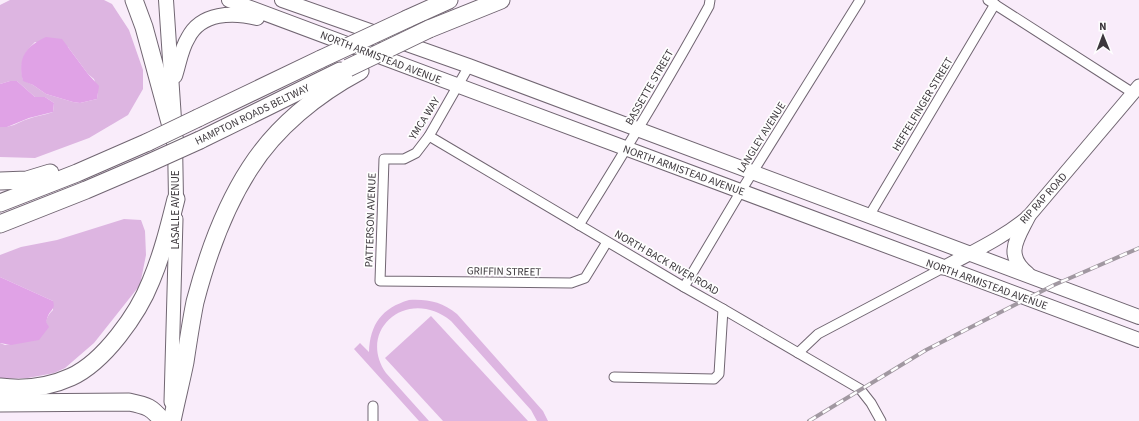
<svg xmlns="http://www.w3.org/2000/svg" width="1139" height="421" font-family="'Source Sans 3',sans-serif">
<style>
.green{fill:#ddb5e1;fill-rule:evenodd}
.water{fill:#e0a2e6}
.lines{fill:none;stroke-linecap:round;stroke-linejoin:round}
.street-casing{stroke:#716672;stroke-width:11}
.secondary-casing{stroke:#716672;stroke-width:15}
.primary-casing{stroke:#716672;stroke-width:16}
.highway-casing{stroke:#716672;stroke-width:19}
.street{stroke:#fff;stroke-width:9}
.secondary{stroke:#fff;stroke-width:13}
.primary{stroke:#fff;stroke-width:14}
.highway{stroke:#fff;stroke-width:17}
.rail-casing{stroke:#a198a1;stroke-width:4}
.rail{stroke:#fefefe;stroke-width:2.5;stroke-dasharray:8;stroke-linecap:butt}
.highway-bridge-casing{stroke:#716672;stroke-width:19;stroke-linecap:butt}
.highway-bridge{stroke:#fff;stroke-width:17}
.labels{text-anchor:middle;stroke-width:3.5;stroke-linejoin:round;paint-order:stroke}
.street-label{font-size:11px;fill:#3c373c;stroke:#fefefe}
</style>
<rect width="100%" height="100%" fill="#f9ecfa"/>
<!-- green -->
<g class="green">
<path d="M10,0H104L112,4L129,30L143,70V89L128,115L89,138L35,158L0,157V126C11,129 18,122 28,119C36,116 45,115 53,112L54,103L45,97H35L17,81H10L0,84V5ZM35,42L68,47L88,74L94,79L98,91L97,99L80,103L73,102L46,94L33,85L23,80C19,64 23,53 35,42Z"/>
<path d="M124,219L141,220L145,231L146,255L140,285L94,343L65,368L54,373L28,378L0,379V343L5,345L39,339C46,330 44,317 53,310V301L0,277V255L21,247L57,240Z"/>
<path d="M409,300C428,299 442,302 457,314L543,411L548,421H537L531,410L451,321C408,286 356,330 386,373L429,421H419L354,349L360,343L369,352C370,324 382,308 409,300Z"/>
<polygon points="431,316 528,421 443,421 385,358"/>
</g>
<!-- water -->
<g class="water">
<path d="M46,37L62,39L88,74L99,86L97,99L80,103L73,102L46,94L33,85L23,81C17,58 26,46 46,37Z"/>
<polygon points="10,81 17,81 35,97 45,97 54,103 53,112 29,118 7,127 0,127 0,84"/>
<path d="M0,277L53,301C56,309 50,310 48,316C47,318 47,320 46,322L49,327L39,340L11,345L0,343Z"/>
</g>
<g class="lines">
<!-- street casing -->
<g class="street-casing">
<g id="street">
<polyline points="988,0 1133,93"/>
<polyline points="469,66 429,136 416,153 404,159 384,159 380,281 571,283 585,278 607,242"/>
<polyline points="429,136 684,287 723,309 860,389 871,403 881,421"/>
<polyline points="869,216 995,4"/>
<path d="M579,225C624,153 668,81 709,6L710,0"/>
<polyline points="684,287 741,191 860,0"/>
<polyline points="798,353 818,334 943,268"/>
<polyline points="614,377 714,379 719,374 723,309"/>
<polyline points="373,421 373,406"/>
</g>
</g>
<!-- secondary casing -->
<g class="secondary-casing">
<g id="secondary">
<path d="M943,268C972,252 1003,238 1028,217L1139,86"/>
<polyline points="171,402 176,219"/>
</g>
</g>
<!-- primary casing -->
<g class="primary-casing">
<g id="primary">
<polyline points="166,0 174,119"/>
<polyline points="229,0 1139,340"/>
<polyline points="282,0 469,66 1139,317"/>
<path d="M175,76C179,64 181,49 188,38C201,12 233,12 257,18"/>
<polyline points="175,142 176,199"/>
<path d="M1028,274C1004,255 1017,239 1028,217"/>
</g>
</g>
<!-- highway casing -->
<g class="highway-casing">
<g id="highway">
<polyline points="134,0 144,27 175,141"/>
<polyline points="407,19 449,0"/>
<polyline points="429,29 501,0"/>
<polyline points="198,118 321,59"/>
<polyline points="200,140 340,71"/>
<polyline points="0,181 27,180 50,173"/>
<polyline points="0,203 77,173 148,142"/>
<polyline points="0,224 86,190 149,163"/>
<path d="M0,387C24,390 49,387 71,377C104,362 138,314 151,281C162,255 169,227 176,199"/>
<path d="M0,403L129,402C148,406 151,407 163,421"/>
<path d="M172,421C176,401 181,382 185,362C188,342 191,322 195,302C207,256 224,208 250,168C276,127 317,94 360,71"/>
</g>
</g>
<!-- street -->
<use href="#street" class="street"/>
<!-- secondary -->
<use href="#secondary" class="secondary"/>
<!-- primary -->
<use href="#primary" class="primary"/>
<!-- highway -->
<use href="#highway" class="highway"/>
<!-- rail casing -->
<g class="rail-casing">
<polyline id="rail" points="809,421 926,350 1054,285 1139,248"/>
</g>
<!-- rail -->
<use href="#rail" class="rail"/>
<!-- highway-bridge casing -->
<g class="highway-bridge-casing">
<g id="highway-bridge">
<polyline points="321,59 407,19"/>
<polyline points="348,68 429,29"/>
<polyline points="148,142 198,118"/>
<polyline points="149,163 200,140"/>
</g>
</g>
<!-- highway-bridge -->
<use href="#highway-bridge" class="highway-bridge"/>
</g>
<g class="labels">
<!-- street labels -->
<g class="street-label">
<text transform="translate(381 57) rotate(21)" y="4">NORTH ARMISTEAD AVENUE</text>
<text transform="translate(649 87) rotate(-60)" y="4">BASSETTE STREET</text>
<text transform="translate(922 104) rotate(-59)" y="4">HEFFELFINGER STREET</text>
<text transform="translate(252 114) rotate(-26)" y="4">HAMPTON ROADS BELTWAY</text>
<text transform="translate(424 118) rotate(-58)" y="4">YMCA WAY</text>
<text transform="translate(761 137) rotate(-58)" y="4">LANGLEY AVENUE</text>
<text transform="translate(684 170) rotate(20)" y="4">NORTH ARMISTEAD AVENUE</text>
<text transform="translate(1043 198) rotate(-48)" y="4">RIP RAP ROAD</text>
<text transform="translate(175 210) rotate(-90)" y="4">LASALLE AVENUE</text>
<text transform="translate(370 220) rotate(-88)" y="4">PATTERSON AVENUE</text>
<text transform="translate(667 262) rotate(30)" y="4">NORTH BACK RIVER ROAD</text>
<text transform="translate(504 271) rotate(1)" y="4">GRIFFIN STREET</text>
<text transform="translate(987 284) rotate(20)" y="4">NORTH ARMISTEAD AVENUE</text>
</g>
</g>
<!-- north arrow -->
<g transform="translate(1103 36) rotate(359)" stroke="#fefefe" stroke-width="3" paint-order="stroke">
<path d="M0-3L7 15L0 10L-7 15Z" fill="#3c373c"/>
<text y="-6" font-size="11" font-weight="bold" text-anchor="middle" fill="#3c373c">N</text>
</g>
</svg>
